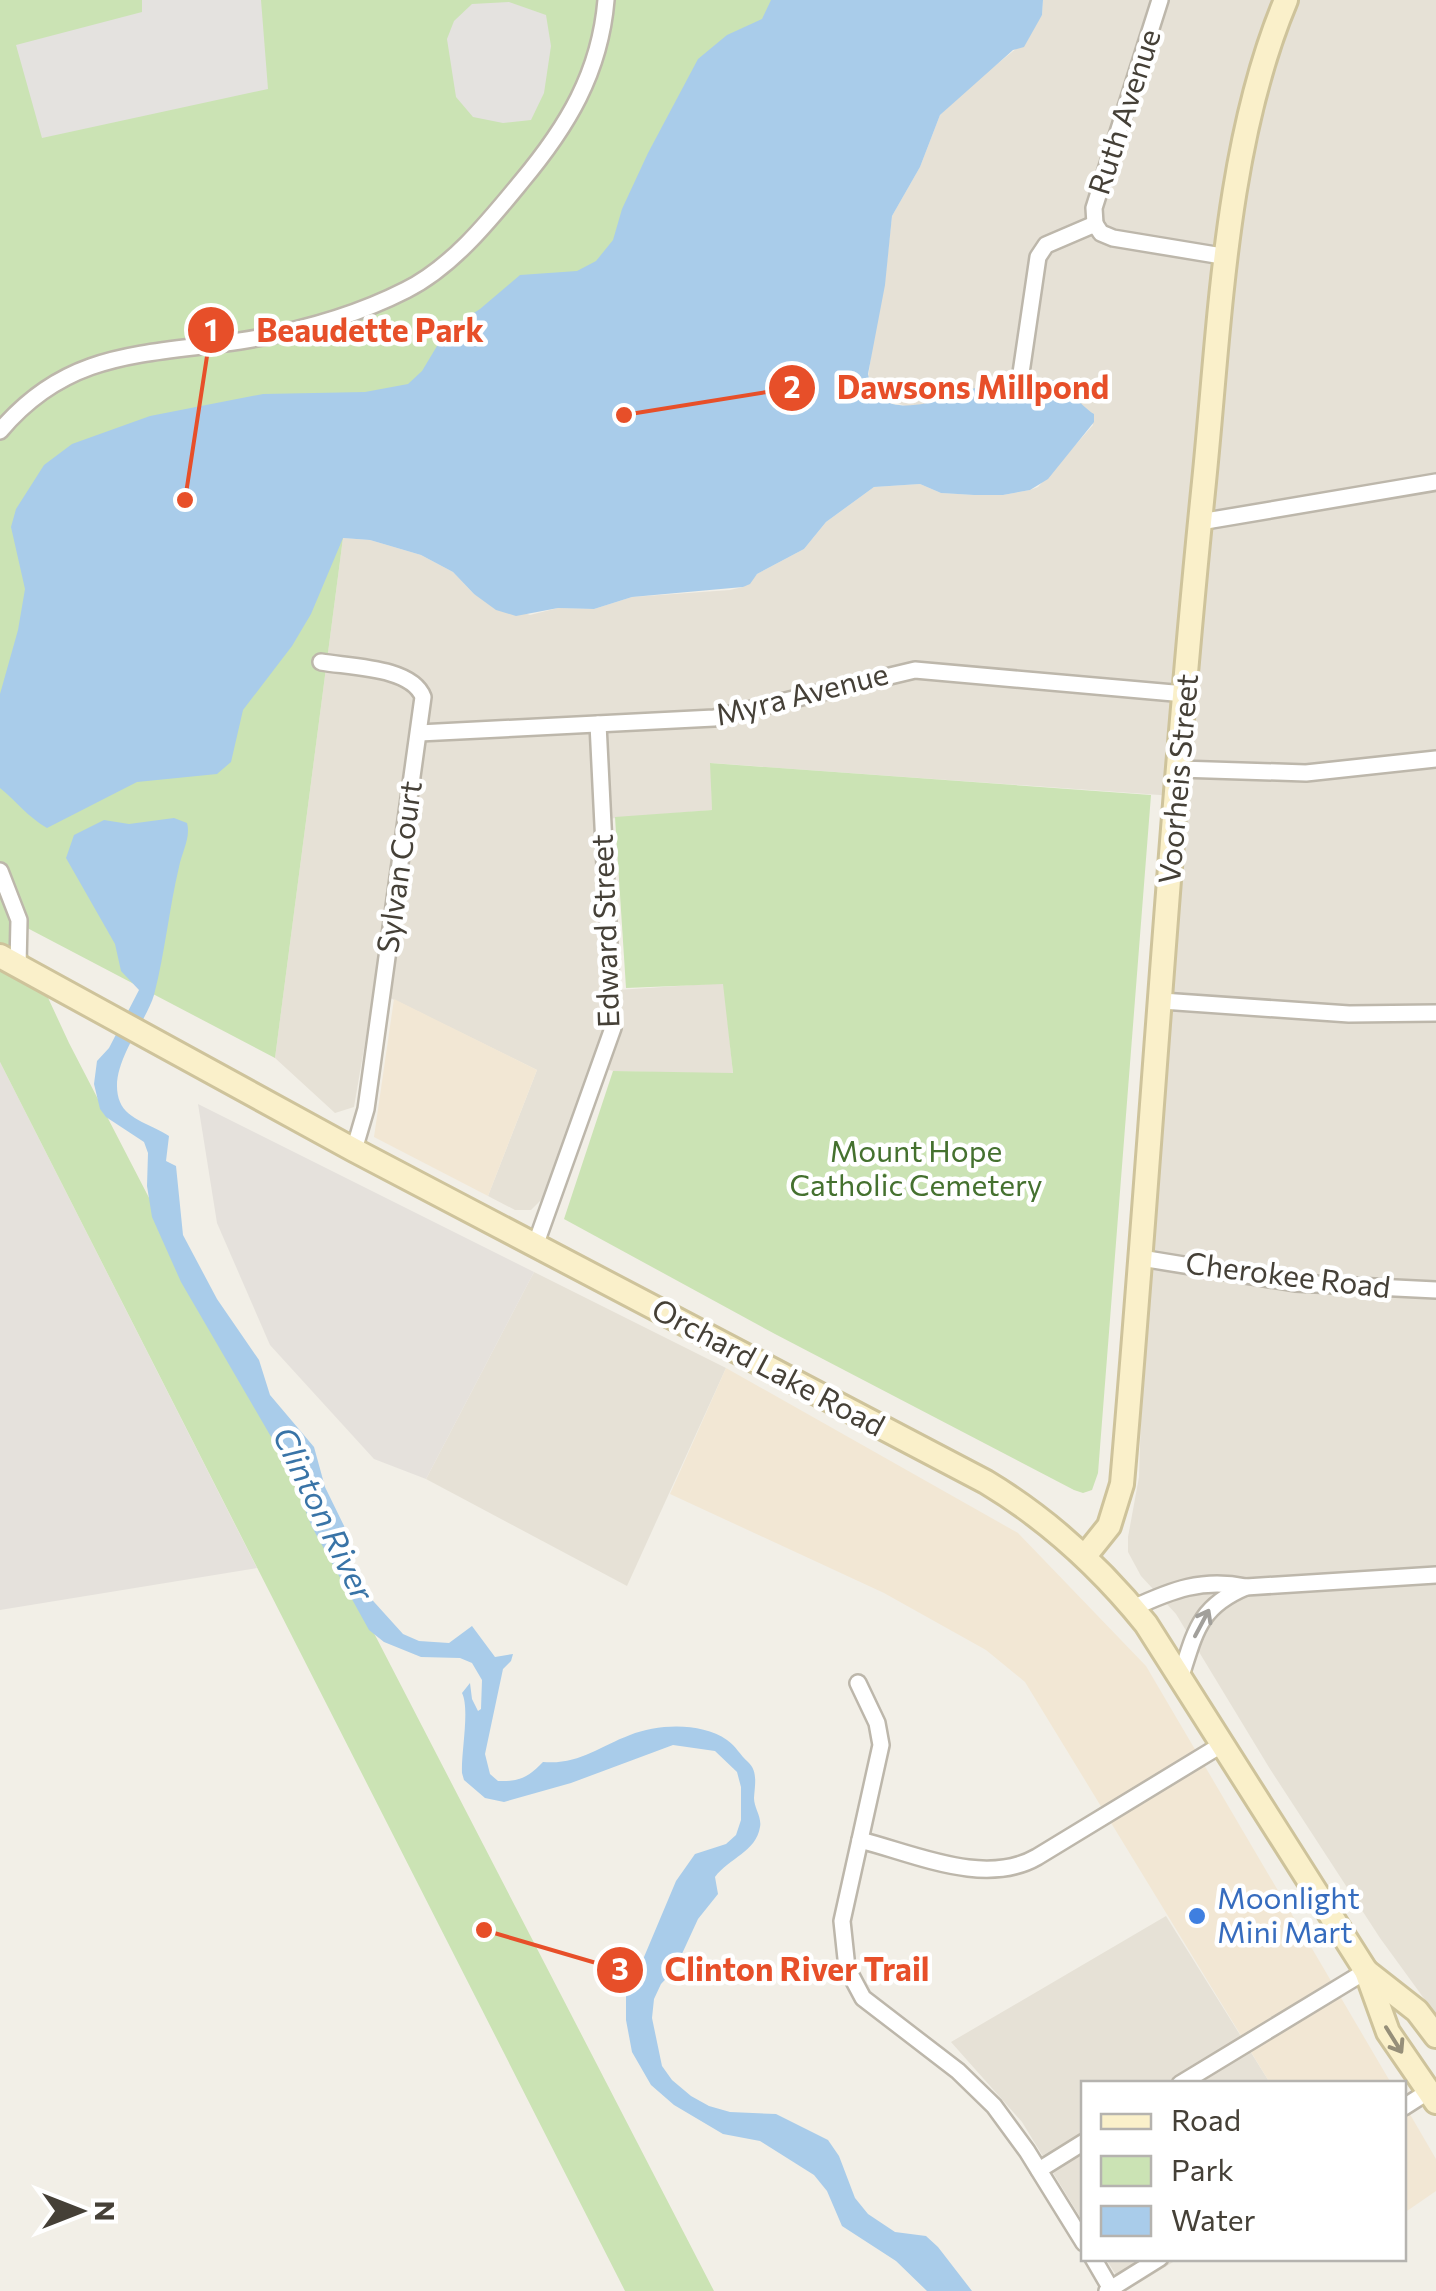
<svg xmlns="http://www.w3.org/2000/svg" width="1436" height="2291" font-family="Commissioner,sans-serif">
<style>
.residential{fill:#e6e1d6}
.commercial{fill:#f2e7d4}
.industrial{fill:#e5e1dc}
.green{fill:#cbe3b4}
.parking{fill:#e4e2df}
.water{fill:#a9ccea}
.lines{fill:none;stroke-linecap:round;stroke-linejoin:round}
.street-casing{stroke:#bdb7ab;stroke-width:20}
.secondary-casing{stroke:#cec39b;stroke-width:28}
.street{stroke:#fff;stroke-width:15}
.secondary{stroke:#faf0ca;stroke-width:22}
.oneway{stroke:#a2a09b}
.oneway2{stroke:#968f79}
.shop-dot{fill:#3f7fe0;stroke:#fff;stroke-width:4}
.labels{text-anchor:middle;stroke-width:9;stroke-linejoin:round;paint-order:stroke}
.street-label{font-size:30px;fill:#454037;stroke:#fff}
.park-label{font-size:30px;fill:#45712f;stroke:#fff}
.shop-label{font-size:30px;fill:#366cbe;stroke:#fff;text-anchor:start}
.water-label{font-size:32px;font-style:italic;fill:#3974a7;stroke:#fff}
.leader{fill:none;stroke:#e74f29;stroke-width:4}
.callout-dot{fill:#e74f29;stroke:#fff;stroke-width:4}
.mark-label{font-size:30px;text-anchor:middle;font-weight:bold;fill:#fff}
.callout-label{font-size:32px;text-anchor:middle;font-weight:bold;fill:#e74f29;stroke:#fff;stroke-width:9;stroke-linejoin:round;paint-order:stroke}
</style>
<rect width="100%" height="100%" fill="#f2efe7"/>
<!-- residential -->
<g class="residential">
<polygon points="1043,0 1436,0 1436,2015 1380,1938 1270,1769 1176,1614 1141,1576 1128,1552 1128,1537 1139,1477 1143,1354 1188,797 711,763 712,810 593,820 602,991 724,983 733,1074 614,1071 591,1066 542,1199 531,1210 515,1210 488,1196 537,1070 374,990 354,1107 335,1113 275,1058 343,538 370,540 421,555 453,572 474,594 530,615 558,608 594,609 632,597 730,590 743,587 757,574 804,549 826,522 874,487 920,484 941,493 974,495 1003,495 1030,490 1038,487 1093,425 1084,408 1065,387 1052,380 985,386 922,406 906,406 884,399 868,379 876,318 885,279 892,216 920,167 940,115 977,80 1017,48 1042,15"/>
<polygon points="534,1272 726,1368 627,1586 426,1479"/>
<polygon points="1166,1916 1270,2083 1084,2084 1083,2222 1022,2122 951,2042"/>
<polygon points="1106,2259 1178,2259 1126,2291"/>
</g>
<!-- commercial -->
<g class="commercial">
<polygon points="394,999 537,1070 488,1196 374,1137"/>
<polygon points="726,1368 1018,1533 1146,1666 1391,2083 1270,2083 1025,1682 986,1650 884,1593 670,1494"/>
<polygon points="1404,2104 1436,2159 1436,2191 1404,2213"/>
</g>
<!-- industrial -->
<g class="industrial">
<polygon points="0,1062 257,1568 0,1610"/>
<polygon points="198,1104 534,1272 426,1479 374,1459 270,1345 217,1223"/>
</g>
<!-- green -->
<g class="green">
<polygon points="0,0 902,0 343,538 275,1058 12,920 69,1043 714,2291 625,2291 0,1062"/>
<polygon points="710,763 1151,795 1098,1473 1092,1490 1083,1493 1074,1490 775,1334 564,1219 613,1071 733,1073 723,984 626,988 615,817 712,810"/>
</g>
<!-- parking -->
<g class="parking">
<polygon points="142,0 261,0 268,89 42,138 16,45 142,12"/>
<polygon points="509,2 546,15 551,46 544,93 531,120 503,123 473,117 456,97 447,39 454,21 472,4"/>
</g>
<!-- water -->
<g class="water">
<path d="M771,0H1043L1042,15L1024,47L1013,50L940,115L920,167L892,216L885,285L868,374C878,431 950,395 982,386C998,383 1013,386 1029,384C1036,383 1044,378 1052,380C1067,384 1079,405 1094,414V422L1048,479L1030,490L1003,495H974L941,493L920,484L874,487L826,522L804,549L757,574L750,584L743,587L632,597L594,609L558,608L516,616L496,610L474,594L453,572L421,555L370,540L343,538L311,614L292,646L243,710L231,762L217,774L137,782L47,828C29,818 16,801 0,788V694L18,630L25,589L11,527L16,509L44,465L72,444L150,416L263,394L365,392L408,384L422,371L446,331L480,309L520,275L577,271L596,261L613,240L622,209L648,153L698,59L727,35L762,19Z"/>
<path d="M174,818L187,823C191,837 182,852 179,867C169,909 165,953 154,995C145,1025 106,1068 120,1102C127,1120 155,1126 169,1136L166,1161L176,1166L183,1235L217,1299L259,1360L270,1395L314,1447L325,1487L348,1534L350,1565L356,1582L403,1634L419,1641L449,1643L472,1626L495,1657L513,1654L511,1661L503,1669L485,1754L490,1774L498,1781C519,1782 529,1777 543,1762C579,1765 598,1747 630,1735C658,1724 701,1722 727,1740C736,1746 740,1755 748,1762C758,1771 755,1784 754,1798C754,1808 762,1817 760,1827C756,1852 729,1858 715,1877L718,1894L698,1919L675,1969L661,1984L654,1999L652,2018L662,2066L672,2080L691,2096L709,2106L730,2112L776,2114L828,2140L839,2156L855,2198L868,2214L895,2232L926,2236L938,2247L972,2291H927L896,2261L842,2226L827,2191L814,2175L760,2141L723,2134L674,2105L651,2085L632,2052L626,2020V1980L644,1957L676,1881L695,1854L726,1844L736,1835L741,1820V1787L737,1772L715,1751L673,1745L571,1783L504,1802L485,1798L464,1780L462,1773C461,1752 470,1709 462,1693L470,1683L472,1699L478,1711L481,1709L482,1680L472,1663L460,1658L421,1657L384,1642L369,1630L312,1527L288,1466L181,1282L152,1217L147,1186L148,1153L144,1142L106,1117L100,1109L94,1084L97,1061L109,1048L139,990L121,971L115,944L66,858L74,835L104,820L129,824Z"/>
</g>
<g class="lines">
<!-- street casing -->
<g class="street-casing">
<g id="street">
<polyline points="1095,224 1094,208 1160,0"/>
<polyline points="1095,224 1101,233 1113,238 1228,257"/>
<polyline points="1021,373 1038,257 1046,245 1095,224"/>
<path d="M0,431C68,350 144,355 240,341C296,332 355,316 406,290C452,267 489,221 521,182C567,127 600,73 606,0"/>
<polyline points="1200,522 1436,482"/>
<path d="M321,662C350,667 412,667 423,697L366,1109L354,1150"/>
<polyline points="419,733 714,718 915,670 1185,694"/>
<polyline points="1179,769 1306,773 1436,759"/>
<polyline points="0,871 19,920 18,966"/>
<polyline points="1162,1001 1349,1014 1436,1013"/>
<polyline points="535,1246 613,1028 598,724"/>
<polyline points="1141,1258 1295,1283 1436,1290"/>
<path d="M1133,1608C1172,1590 1202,1578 1246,1587L1436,1575"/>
<path d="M1180,1679C1195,1633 1198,1607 1246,1587"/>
<polyline points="858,1683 877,1723 881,1745 842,1921 847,1968 863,1998 958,2071 994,2106 1027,2151 1084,2243"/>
<path d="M860,1840C915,1854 985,1887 1037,1857L1221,1745"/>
<polyline points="1180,2084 1366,1971"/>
<polyline points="1404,2107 1429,2091"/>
<polyline points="1039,2170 1084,2142"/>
<polyline points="1093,2258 1111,2289"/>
<polyline points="1107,2291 1160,2258"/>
</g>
</g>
<!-- secondary casing -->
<g class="secondary-casing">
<g id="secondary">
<path d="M0,956L354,1150L986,1482C1049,1520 1100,1567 1146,1624L1366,1971L1388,2032L1436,2102"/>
<path d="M1085,1556L1109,1526L1122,1484C1151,1150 1170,815 1204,482C1220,325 1225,145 1286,0"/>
<polyline points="1366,1971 1417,2011 1436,2036"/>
</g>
</g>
<!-- street -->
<use href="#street" class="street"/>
<!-- secondary -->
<use href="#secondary" class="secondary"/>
</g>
<!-- one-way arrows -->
<defs><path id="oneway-shaft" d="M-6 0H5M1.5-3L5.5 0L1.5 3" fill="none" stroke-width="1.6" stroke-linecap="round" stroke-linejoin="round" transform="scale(2.5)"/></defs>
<use class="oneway" href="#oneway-shaft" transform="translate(1202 1623) rotate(-62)"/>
<use class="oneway2" href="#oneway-shaft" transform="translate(1394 2040) rotate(58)"/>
<!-- markers -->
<circle class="shop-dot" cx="1197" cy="1916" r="10"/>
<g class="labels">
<!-- street labels -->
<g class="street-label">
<text transform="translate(1125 112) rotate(-72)" y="10">Ruth Avenue</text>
<text transform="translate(802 695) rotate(-14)" y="10">Myra Avenue</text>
<text transform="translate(1179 779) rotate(-85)" y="10">Voorheis Street</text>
<text transform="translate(400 867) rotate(-82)" y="10">Sylvan Court</text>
<text transform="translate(606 931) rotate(-92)" y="10">Edward Street</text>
<text transform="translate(1288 1276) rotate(7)" y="10">Cherokee Road</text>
<text transform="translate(768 1368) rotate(28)" y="10">Orchard Lake Road</text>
</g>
<!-- park labels -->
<g class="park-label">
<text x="916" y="1162">Mount Hope<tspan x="916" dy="34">Catholic Cemetery</tspan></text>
</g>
<!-- shop labels -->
<g class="shop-label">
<text x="1217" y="1909">Moonlight<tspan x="1217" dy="34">Mini Mart</tspan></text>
</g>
<!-- water labels -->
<g class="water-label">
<text transform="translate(323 1514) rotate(64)" y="11">Clinton River</text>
</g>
</g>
<!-- callouts -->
<path class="leader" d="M185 500L211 330M624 415L792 388M484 1930L620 1970"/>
<g class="callout-dot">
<circle cx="185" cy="500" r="10"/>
<circle cx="624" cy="415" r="10"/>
<circle cx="484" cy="1930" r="10"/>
<circle cx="211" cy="330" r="25"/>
<circle cx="792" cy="388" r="25"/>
<circle cx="620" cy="1970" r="25"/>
</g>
<g class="mark-label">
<text x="211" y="341">1</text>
<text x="792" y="398">2</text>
<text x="620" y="1980">3</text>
</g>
<g class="callout-label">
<text x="370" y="342">Beaudette Park</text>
<text x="973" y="399">Dawsons Millpond</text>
<text x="797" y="1981">Clinton River Trail</text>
</g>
<!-- legend -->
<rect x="1081" y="2081" width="325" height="180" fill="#ffffff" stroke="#b5b3af" stroke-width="2.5"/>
<rect x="1101" y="2114" width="50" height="15" fill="#faf0ca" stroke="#b5b3af" stroke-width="2.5"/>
<text x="1171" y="2131" font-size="30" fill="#454037">Road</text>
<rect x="1101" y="2156" width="50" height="30" fill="#cbe3b4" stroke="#b5b3af" stroke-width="2.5"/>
<text x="1171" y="2181" font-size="30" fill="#454037">Park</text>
<rect x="1101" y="2206" width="50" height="30" fill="#a9ccea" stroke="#b5b3af" stroke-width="2.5"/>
<text x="1171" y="2231" font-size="30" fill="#454037">Water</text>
<!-- north arrow -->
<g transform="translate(80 2211) rotate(90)" stroke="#ffffff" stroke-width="8" paint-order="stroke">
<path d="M0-8L18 38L0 25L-18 38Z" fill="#454037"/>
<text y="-15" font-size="28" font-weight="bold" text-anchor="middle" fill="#454037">N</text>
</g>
</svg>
